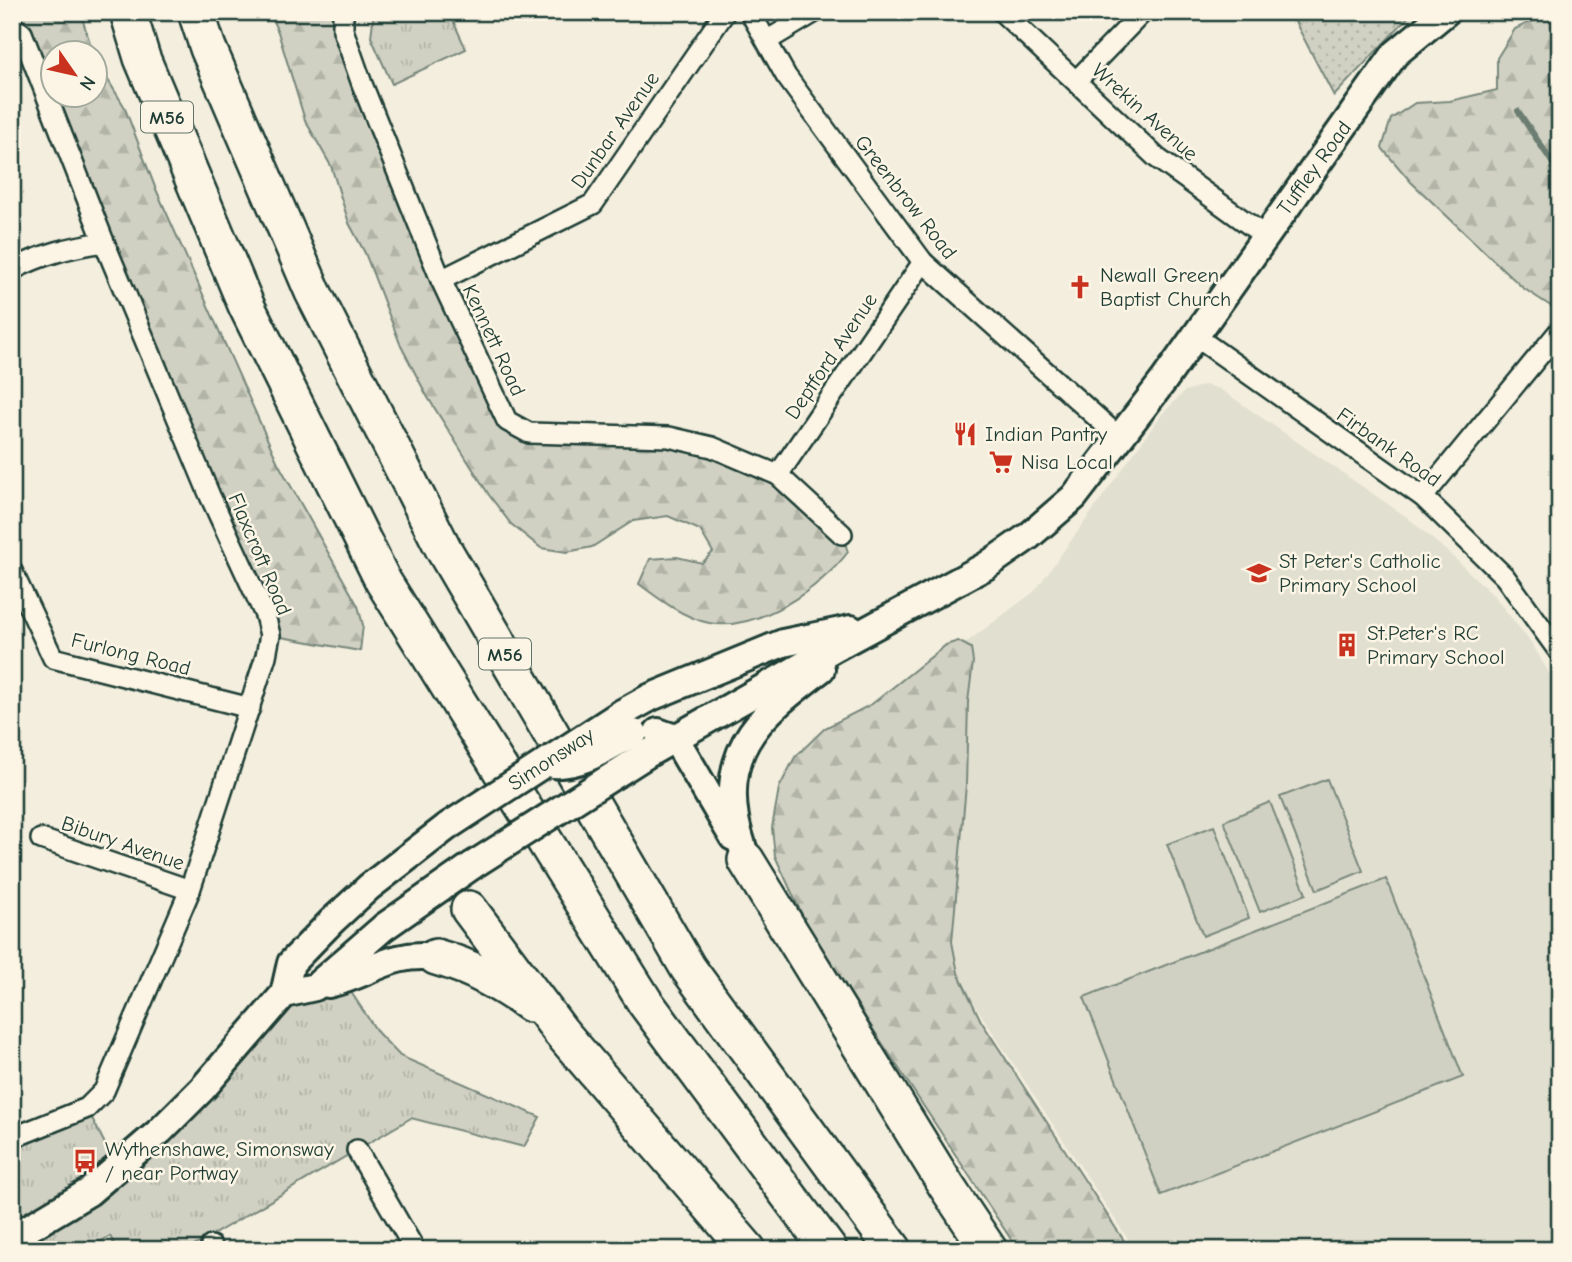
<svg xmlns="http://www.w3.org/2000/svg" width="1572" height="1262" font-family="'Comic Neue',sans-serif">
<style>
.built{fill:#e1dfd0}
.grass{fill:url(#grass-tufts);stroke:#78877b;stroke-width:2}
.forest{fill:url(#forest-firs);stroke:#78877b;stroke-width:2}
.park{fill:url(#park-dots);stroke:#78877b;stroke-width:2}
.garden{fill:#d0d1c2;stroke:#78877b;stroke-width:2}
.lines{fill:none;stroke-linecap:round;stroke-linejoin:round}
.stream{stroke:#6c7d72;stroke-width:6}
.street-casing{stroke:#1f3d34;stroke-width:24}
.secondary-casing{stroke:#1f3d34;stroke-width:32}
.highway-casing{stroke:#1f3d34;stroke-width:40}
.street{stroke:#fcf5e5;stroke-width:19}
.secondary{stroke:#fcf5e5;stroke-width:26}
.highway{stroke:#fcf5e5;stroke-width:35}
.secondary-bridge-casing{stroke:#1f3d34;stroke-width:32;stroke-linecap:butt}
.secondary-bridge{stroke:#fcf5e5;stroke-width:26}
.labels{text-anchor:middle;stroke-width:5;stroke-linejoin:round;paint-order:stroke}
.shield{fill:#fcf5e5;stroke:#617469;stroke-width:2}
.shield-label{font-size:19px;font-weight:bold;fill:#1f3d34}
.street-label{font-size:21px;fill:#1f3d34;stroke:#fcf5e5}
.poi-label{font-size:21px;fill:#1f3d34;stroke:#fcf5e5;text-anchor:start}
</style>
<defs>
<pattern id="grass-tufts" width="24" height="20" patternUnits="userSpaceOnUse" patternTransform="scale(1.75)"><rect width="24" height="20" fill="#d0d1c2"/><path d="M3 7l-1-3M5 7V3M7 7l1-3M15 17l-1-3M17 17v-4M19 17l1-3" fill="none" stroke="#b2b4a7"/></pattern>
<pattern id="forest-firs" width="22" height="20" patternUnits="userSpaceOnUse" patternTransform="scale(1.75)"><rect width="22" height="20" fill="#d0d1c2"/><path d="M5 1l3.5 6h-7zM16 11l3.5 6h-7z" fill="#b2b4a7"/></pattern>
<pattern id="park-dots" width="8" height="8" patternUnits="userSpaceOnUse" patternTransform="scale(1.75)"><rect width="8" height="8" fill="#d0d1c2"/><path d="M2 2h.1M6 6h.1" fill="none" stroke="#b2b4a7" stroke-width="1.8" stroke-linecap="round"/></pattern>
</defs>
<rect width="100%" height="100%" fill="#f3eede"/>
<filter id="ink" filterUnits="userSpaceOnUse"><feTurbulence type="fractalNoise" baseFrequency=".0143" numOctaves="2"/><feDisplacementMap in="SourceGraphic" scale="14" xChannelSelector="R" yChannelSelector="G"/><feConvolveMatrix kernelMatrix="1 2 1 2 8 2 1 2 1" color-interpolation-filters="sRGB"/></filter>
<g filter="url(#ink)">
<!-- built -->
<polygon class="built" points="1205,385 1220,389 1408,518 1451,555 1494,596 1532,644 1560,692 1560,1250 1135,1250 941,953 939,663 1035,591 1162,414 1185,391"/>
<!-- grass -->
<g class="grass">
<polygon points="374,12 449,12 466,49 392,84 371,37"/>
<polygon points="343,980 378,1033 400,1056 540,1117 524,1147 411,1118 187,1250 117,1250 110,1236 87,1250 12,1250 12,1138 87,1108 117,1168 284,994"/>
</g>
<!-- forest -->
<g class="forest">
<polygon points="14,12 80,12 93,52 52,52 52,94 94,94 95,59 124,106 155,187 278,463 358,606 363,625 360,651 270,635 104,242"/>
<path d="M269,12H343L507,421L669,437L778,475L842,534L848,552C821,588 757,632 709,623C684,618 659,599 639,584L650,559L677,557L702,563L713,552L700,530L668,516L633,521L592,547L567,552L541,548L511,524L489,495L427,396L401,346L365,253L349,223L331,166L305,120L278,32Z"/>
<polygon points="1551,12 1560,12 1560,312 1523,288 1411,182 1382,148 1391,119 1415,103 1450,101 1497,90 1497,58 1515,29"/>
<polygon points="958,641 971,648 973,662 968,702 966,785 952,942 958,973 981,1021 1130,1250 1018,1250 869,1023 803,917 775,856 772,828 779,788 795,757 825,728 872,704 946,645"/>
</g>
<!-- park -->
<polygon class="park" points="1290,12 1413,12 1334,96"/>
<!-- garden -->
<g class="garden">
<polygon points="1327,779 1363,871 1317,890 1280,797"/>
<polygon points="1270,802 1306,894 1260,912 1224,821"/>
<polygon points="1214,826 1249,918 1203,936 1167,844"/>
<polygon points="1386,879 1463,1077 1161,1195 1084,997"/>
</g>
<g class="lines">
<!-- stream -->
<polyline class="stream" points="1518,111 1560,174"/>
<!-- street casing -->
<g class="street-casing">
<g id="street">
<polyline points="343,12 343,30 362,84 441,280 507,421 529,433 669,437 712,447 778,475 842,534"/>
<polyline points="750,12 786,76 923,262 1120,438"/>
<polyline points="1002,12 1157,158 1265,236"/>
<polyline points="12,26 22,33 104,242 210,496 265,615 270,635 266,656 190,890 104,1091 87,1108 12,1138"/>
<polyline points="768,40 815,12"/>
<polyline points="1076,81 1143,12"/>
<path d="M12,270C42,254 71,247 104,242"/>
<polyline points="441,280 593,204 725,12"/>
<polyline points="1195,336 1423,497 1505,577 1560,653"/>
<polyline points="778,475 923,262"/>
<polyline points="1423,497 1560,330"/>
<polyline points="12,571 53,658 250,708"/>
<polyline points="41,839 190,890"/>
<polyline points="357,1150 415,1250"/>
<polyline points="211,1246 213,1250"/>
</g>
</g>
<!-- secondary casing -->
<g class="secondary-casing">
<g id="secondary">
<polyline points="622,713 651,697 783,643 851,629"/>
<polyline points="658,732 675,738 733,837"/>
<polyline points="649,753 834,648 986,566 1029,536 1074,497 1164,380 1395,54 1446,12"/>
<path d="M746,860C743,846 737,832 735,818C722,743 768,710 821,669"/>
<path d="M328,984C370,975 389,951 436,957"/>
<polyline points="284,994 315,987 384,927 473,865"/>
<polyline points="12,1238 89,1192 160,1131 203,1088 284,994 291,963 332,921 369,887 448,826"/>
</g>
</g>
<!-- highway casing -->
<g class="highway-casing">
<g id="highway">
<polyline points="128,12 142,58 246,305 383,581 645,1002 829,1250"/>
<polyline points="196,12 208,48 313,292 444,550 688,968 894,1250"/>
<polyline points="746,860 947,1187 989,1250"/>
<polyline points="469,909 561,1032 748,1250"/>
<path d="M436,957C472,967 500,983 530,1004"/>
</g>
</g>
<!-- street -->
<use href="#street" class="street"/>
<!-- secondary -->
<use href="#secondary" class="secondary"/>
<!-- highway -->
<use href="#highway" class="highway"/>
<!-- secondary-bridge casing -->
<g class="secondary-bridge-casing">
<g id="secondary-bridge">
<path d="M553,764C583,766 608,746 634,733"/>
<polyline points="448,826 622,713"/>
<polyline points="473,865 649,753"/>
</g>
</g>
<!-- secondary-bridge -->
<use href="#secondary-bridge" class="secondary-bridge"/>
</g>
</g>
<!-- icons -->
<defs>
<g id="church-bare" transform="scale(1.89)"><path d="M-1.2-6h2.4v3.5h3.3v2.4h-3.3V6h-2.4V-.1h-3.3v-2.4h3.3Z" fill="#c8321e" stroke="#fcf5e5" stroke-width="2.5" paint-order="stroke"/></g>
<g id="restaurant-bare" transform="scale(1.89)"><path d="M-5-6h1v4h1v-4h1v4h1v-4h1v5L-1.5 .5V6h-2V.5L-5-1ZM5-6V6H3V1.5H1.5Q1.5-4 5-6Z" fill="#c8321e" stroke="#fcf5e5" stroke-width="2.5" paint-order="stroke"/></g>
<g id="supermarket-bare" transform="scale(1.89)"><path d="M-6-5.5h2.5l.6 2H6L4.5 2H-2.5L-4.4-4H-6ZM-1.5 3.2a1.3 1.3 0 1 0 .1 0ZM3 3.2a1.3 1.3 0 1 0 .1 0Z" fill="#c8321e" stroke="#fcf5e5" stroke-width="2.5" paint-order="stroke"/></g>
<g id="school-bare" transform="scale(1.89)"><path d="M0-5L7-2L0 1L-7-2ZM-4 1L0 2.5L4 1V4Q0 6-4 4Z" fill="#c8321e" stroke="#fcf5e5" stroke-width="2.5" paint-order="stroke"/></g>
<g id="building-bare" transform="scale(1.89)"><path d="M-4-6H4V6H1V3H-1V6H-4ZM-2.5-4.3h1.7v1.8h-1.7ZM.8-4.3h1.7v1.8H.8ZM-2.5-1h1.7V.8h-1.7ZM.8-1h1.7V.8H.8Z" fill="#c8321e" stroke="#fcf5e5" stroke-width="2.5" paint-order="stroke"/></g>
<g id="bus-bare" transform="scale(1.89)"><path d="M-5-6H5V4H4V6H2V4H-2V6H-4V4H-5ZM-3.5-4V0h7V-4ZM-3.5 1.2v1.5H-2V1.2ZM2 1.2v1.5H3.5V1.2Z" fill="#c8321e" stroke="#fcf5e5" stroke-width="2.5" paint-order="stroke"/></g>
</defs>
<g fill-rule="evenodd">
<use href="#church-bare" x="1080" y="287"/>
<use href="#restaurant-bare" x="965" y="434"/>
<use href="#supermarket-bare" x="1001" y="462"/>
<use href="#school-bare" x="1259" y="573"/>
<use href="#building-bare" x="1347" y="645"/>
<use href="#bus-bare" x="85" y="1161"/>
</g>
<g class="labels">
<!-- shield labels -->
<g class="shield">
<rect x="141" y="101.5" width="52" height="31" rx="5"/>
<rect x="479" y="638.5" width="52" height="31" rx="5"/>
</g>
<g class="shield-label">
<text x="167" y="124">M56</text>
<text x="505" y="661">M56</text>
</g>
<!-- street labels -->
<g class="street-label">
<text transform="translate(1145 112) rotate(42)" y="7">Wrekin Avenue</text>
<text transform="translate(615 130) rotate(-55)" y="7">Dunbar Avenue</text>
<text transform="translate(1314 168) rotate(-54)" y="7">Tuffley Road</text>
<text transform="translate(906 197) rotate(52)" y="7">Greenbrow Road</text>
<text transform="translate(494 340) rotate(65)" y="7">Kennett Road</text>
<text transform="translate(831 356) rotate(-56)" y="7">Deptford Avenue</text>
<text transform="translate(1389 447) rotate(35)" y="7">Firbank Road</text>
<text transform="translate(260 554) rotate(67)" y="7">Flaxcroft Road</text>
<text transform="translate(131 654) rotate(14)" y="7">Furlong Road</text>
<text transform="translate(551 759) rotate(-33)" y="7">Simonsway</text>
<text transform="translate(123 843) rotate(19)" y="7">Bibury Avenue</text>
</g>
<!-- poi labels -->
<g class="poi-label">
<text x="1100" y="282">Newall Green<tspan x="1100" dy="24">Baptist Church</tspan></text>
<text x="985" y="441">Indian Pantry</text>
<text x="1021" y="469">Nisa Local</text>
<text x="1279" y="568">St Peter's Catholic<tspan x="1279" dy="24">Primary School</tspan></text>
<text x="1367" y="640">St.Peter's RC<tspan x="1367" dy="24">Primary School</tspan></text>
<text x="105" y="1156">Wythenshawe, Simonsway<tspan x="105" dy="24">/ near Portway</tspan></text>
</g>
</g>
<!-- margin -->
<rect width="1572" height="1262" fill="none" stroke="#fcf5e5" stroke-width="42"/>
<rect x="21" y="21" width="1530" height="1220" fill="none" stroke="#1f3d34" stroke-width="2.5" filter="url(#ink)"/>
<!-- north arrow -->
<g transform="translate(74 74) rotate(124)"><circle r="33" fill="#fcf5e5" stroke="#a4ab9e" stroke-width="2"/>
<path d="M0-5L12 26L0 18L-12 26Z" fill="#c8321e"/>
<text y="-10" font-size="19" font-weight="bold" text-anchor="middle" fill="#1f3d34">N</text>
</g>
</svg>
